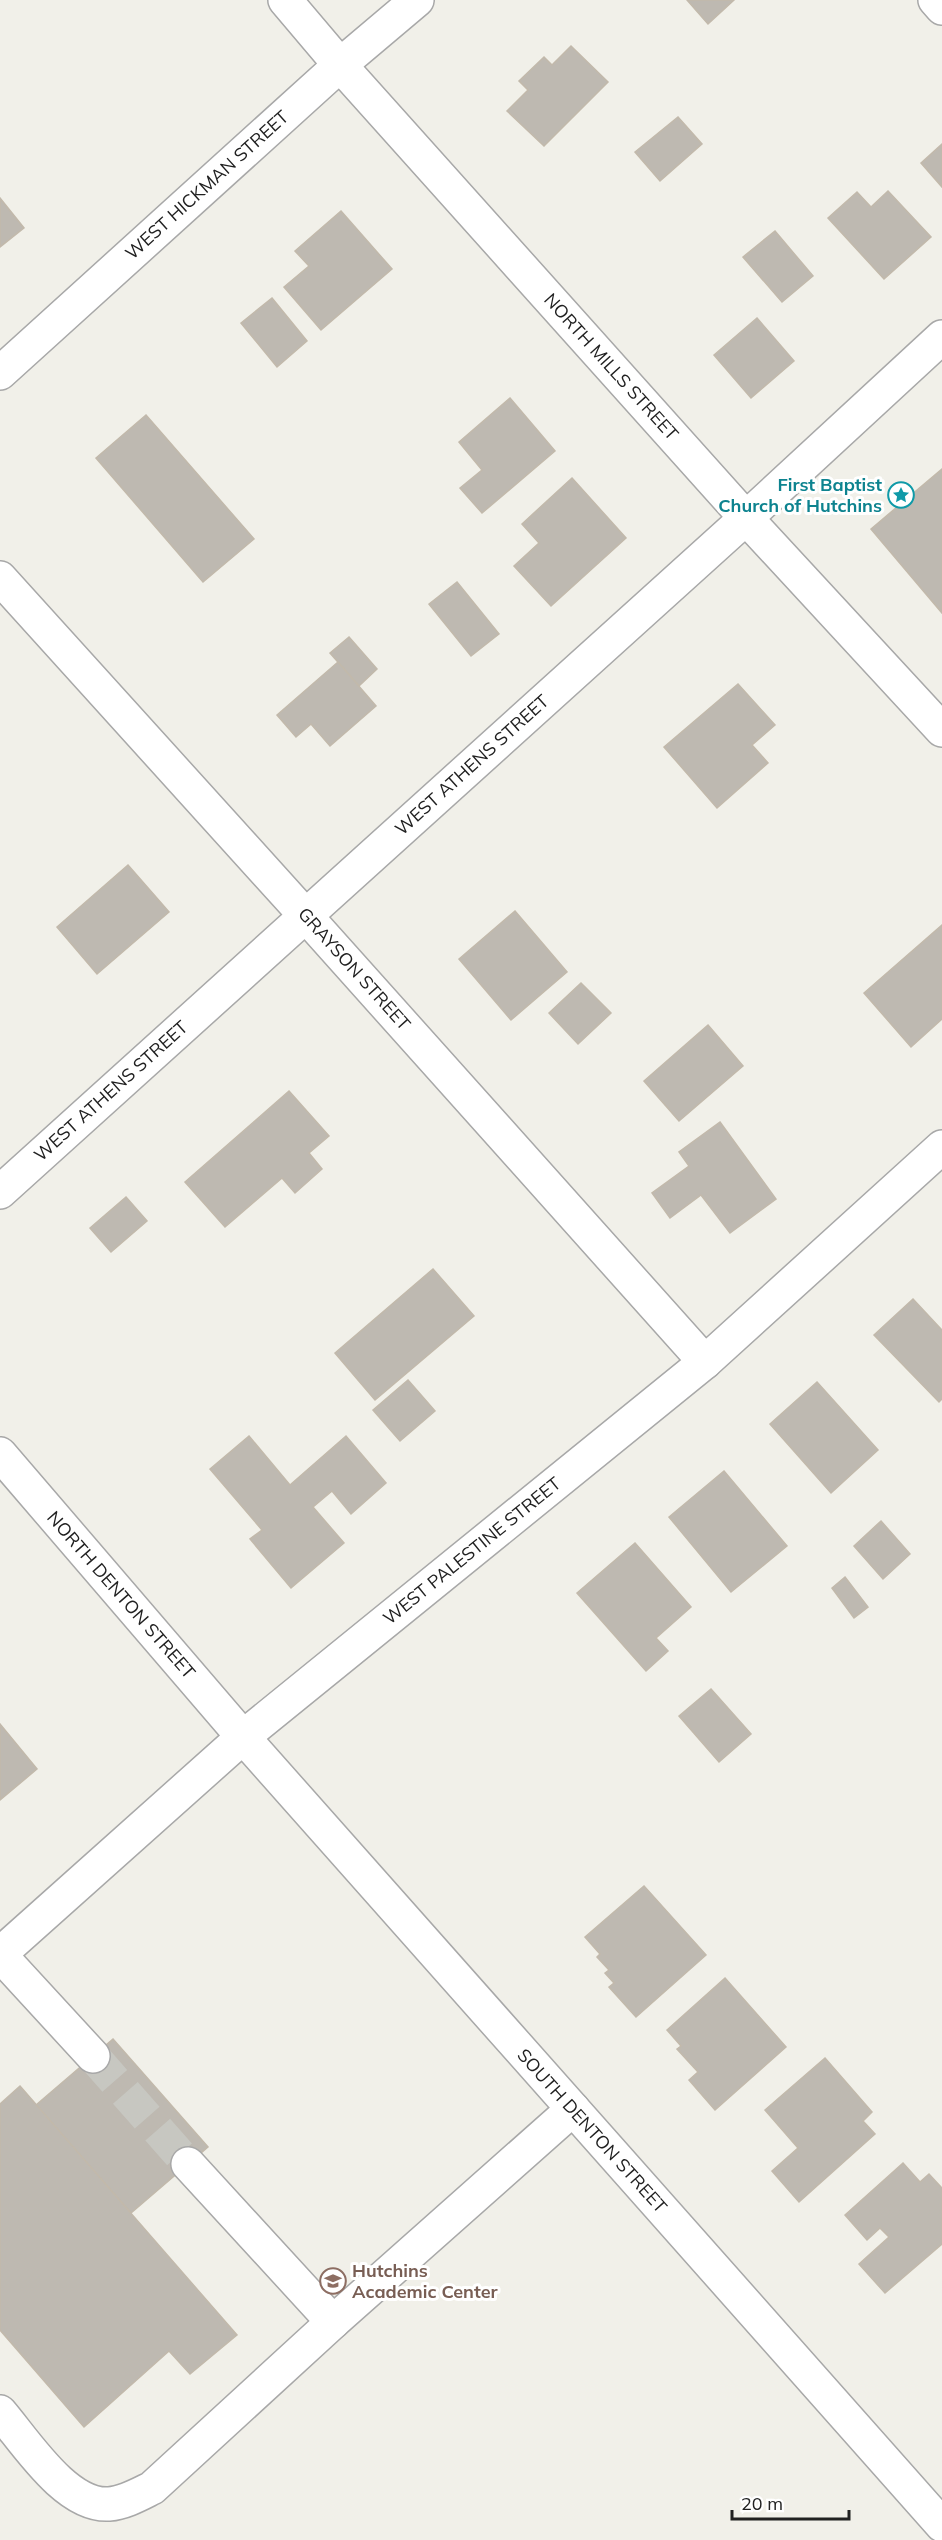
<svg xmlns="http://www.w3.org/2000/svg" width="942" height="2540" font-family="Mulish,sans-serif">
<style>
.building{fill:#beb9b1;stroke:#c2b9ab;stroke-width:1.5}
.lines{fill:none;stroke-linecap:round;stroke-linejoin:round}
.minor-tunnel{stroke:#c7c7c1;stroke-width:33;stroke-dasharray:33 16;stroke-linecap:butt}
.minor-casing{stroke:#a8a8a8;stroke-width:36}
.minor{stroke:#fff;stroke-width:33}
.labels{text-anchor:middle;stroke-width:6;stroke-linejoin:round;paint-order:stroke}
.street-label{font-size:18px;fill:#212121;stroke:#fff}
.culture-label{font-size:18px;font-weight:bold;fill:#0d838f;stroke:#fff;text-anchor:end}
.education-label{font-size:18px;font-weight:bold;fill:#785e54;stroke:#fff;text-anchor:start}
</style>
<rect width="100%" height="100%" fill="#f1f0e9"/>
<!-- building -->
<g class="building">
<polygon points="687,0 734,0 708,24"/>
<polygon points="571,46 608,82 544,146 507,111 528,90 519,81 544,57 552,65"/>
<polygon points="678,117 702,144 660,181 635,152"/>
<polygon points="942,144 942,187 921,163"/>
<polygon points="888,191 931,237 884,279 828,218 857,192 871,207"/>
<polygon points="0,198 24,228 0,247"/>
<polygon points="341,211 392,269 321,330 284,287 309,266 295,251"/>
<polygon points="775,231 813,276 782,302 743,257"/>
<polygon points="272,298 307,341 277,367 241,323"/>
<polygon points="757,318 794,361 751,398 714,355"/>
<polygon points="510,398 555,451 482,513 460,488 482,470 459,442"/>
<polygon points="146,415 254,539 203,582 96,458"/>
<polygon points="942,469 942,613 871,529"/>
<polygon points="572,478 626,538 551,606 514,566 539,543 522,524"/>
<polygon points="457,582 499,634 471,656 429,604"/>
<polygon points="349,637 377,669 359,686 330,653"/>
<polygon points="338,662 376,706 330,746 311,724 296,737 277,715"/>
<polygon points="738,684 775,725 752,745 768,763 717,808 664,747"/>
<polygon points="128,865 169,912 97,974 57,927"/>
<polygon points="515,911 567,972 511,1020 459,959"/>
<polygon points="942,925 942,1019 911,1047 864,993"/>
<polygon points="581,983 611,1013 578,1044 549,1013"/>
<polygon points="708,1025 743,1066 679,1121 644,1081"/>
<polygon points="289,1091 329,1136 309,1153 322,1169 295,1193 282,1178 225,1227 185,1182"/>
<polygon points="720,1122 776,1199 730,1233 701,1195 670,1218 652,1193 689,1166 679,1152"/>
<polygon points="126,1197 147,1221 111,1252 90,1228"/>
<polygon points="433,1269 474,1316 375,1400 335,1353"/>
<polygon points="913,1299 942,1330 942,1399 939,1402 874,1335"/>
<polygon points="408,1380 435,1411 400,1441 373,1410"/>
<polygon points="817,1382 878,1450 831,1493 770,1424"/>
<polygon points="249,1436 290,1485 346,1436 386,1483 351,1514 332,1491 313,1507 344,1543 291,1588 250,1539 262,1530 210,1469"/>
<polygon points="724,1471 787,1546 731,1592 669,1517"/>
<polygon points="881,1521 910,1554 883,1579 854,1546"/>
<polygon points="635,1543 691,1607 656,1638 668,1651 646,1671 577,1593"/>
<polygon points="845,1577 868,1607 854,1618 832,1588"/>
<polygon points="711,1689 751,1734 719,1762 679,1716"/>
<polygon points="0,1724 37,1769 0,1800"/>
<polygon points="644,1886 706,1955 636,2017 609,1987 614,1983 605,1973 609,1970 597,1957 600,1954 585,1937"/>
<polygon points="725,1978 786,2047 715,2110 689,2080 698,2072 677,2049 681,2046 667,2030"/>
<polygon points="113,2039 208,2147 131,2213 36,2105"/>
<polygon points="825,2058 872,2112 863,2121 875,2134 799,2202 772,2171 798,2148 765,2110"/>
<polygon points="20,2086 237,2335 190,2374 169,2351 84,2427 0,2330 0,2104"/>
<polygon points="903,2163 920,2182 929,2174 942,2188 942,2244 885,2293 859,2264 889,2237 880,2228 867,2240 845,2215"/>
</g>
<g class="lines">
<!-- minor-tunnel -->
<polyline class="minor-tunnel" points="93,2056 188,2164"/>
<!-- minor casing -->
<g class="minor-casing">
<g id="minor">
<polyline points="285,0 340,65 746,518 942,730"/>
<polyline points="935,0 942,8"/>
<polyline points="0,373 340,65 417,0"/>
<polyline points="0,578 305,915 705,1362"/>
<polyline points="0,1192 746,518 942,337"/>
<polyline points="0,1454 243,1737 942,2525"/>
<polyline points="0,1954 243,1737 705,1362 942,1147"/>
<polyline points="0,1955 93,2056"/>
<polyline points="333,2322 573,2109"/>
<path d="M0,2412C25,2441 66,2507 109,2504C124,2503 140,2494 152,2488L333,2322L188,2164"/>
</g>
</g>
<!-- minor -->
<use href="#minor" class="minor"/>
</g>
<!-- icons -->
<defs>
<g id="sight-ring" transform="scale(1.35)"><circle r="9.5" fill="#fff" stroke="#0f9aa8" stroke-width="1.5"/><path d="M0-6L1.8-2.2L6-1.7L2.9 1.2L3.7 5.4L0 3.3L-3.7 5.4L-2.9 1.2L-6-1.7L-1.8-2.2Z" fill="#0f9aa8"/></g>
<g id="school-ring" transform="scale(1.35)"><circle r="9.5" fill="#fff" stroke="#8d6e63" stroke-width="1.5"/><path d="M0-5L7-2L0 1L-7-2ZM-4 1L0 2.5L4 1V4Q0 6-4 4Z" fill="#8d6e63"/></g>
</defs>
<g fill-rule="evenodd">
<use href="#sight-ring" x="901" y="495"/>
<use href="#school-ring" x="333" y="2281"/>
</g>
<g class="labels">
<!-- street labels -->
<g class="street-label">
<text transform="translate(207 185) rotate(-42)" y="6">WEST HICKMAN STREET</text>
<text transform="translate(611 367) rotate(48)" y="6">NORTH MILLS STREET</text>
<text transform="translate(472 765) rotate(-42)" y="6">WEST ATHENS STREET</text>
<text transform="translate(354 969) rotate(48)" y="6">GRAYSON STREET</text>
<text transform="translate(111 1091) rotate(-42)" y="6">WEST ATHENS STREET</text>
<text transform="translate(472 1551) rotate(-39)" y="6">WEST PALESTINE STREET</text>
<text transform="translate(121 1595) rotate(49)" y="6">NORTH DENTON STREET</text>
<text transform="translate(592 2131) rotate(48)" y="6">SOUTH DENTON STREET</text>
</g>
<!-- culture labels -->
<g class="culture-label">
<text x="882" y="491">First Baptist<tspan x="882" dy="21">Church of Hutchins</tspan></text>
</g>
<!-- education labels -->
<g class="education-label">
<text x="352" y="2277">Hutchins<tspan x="352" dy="21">Academic Center</tspan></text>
</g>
</g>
<!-- scale -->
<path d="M732 2510v9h117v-9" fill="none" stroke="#212121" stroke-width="3"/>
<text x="741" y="2510" font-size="18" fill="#212121" stroke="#ffffff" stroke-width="4.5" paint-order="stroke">20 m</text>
</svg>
